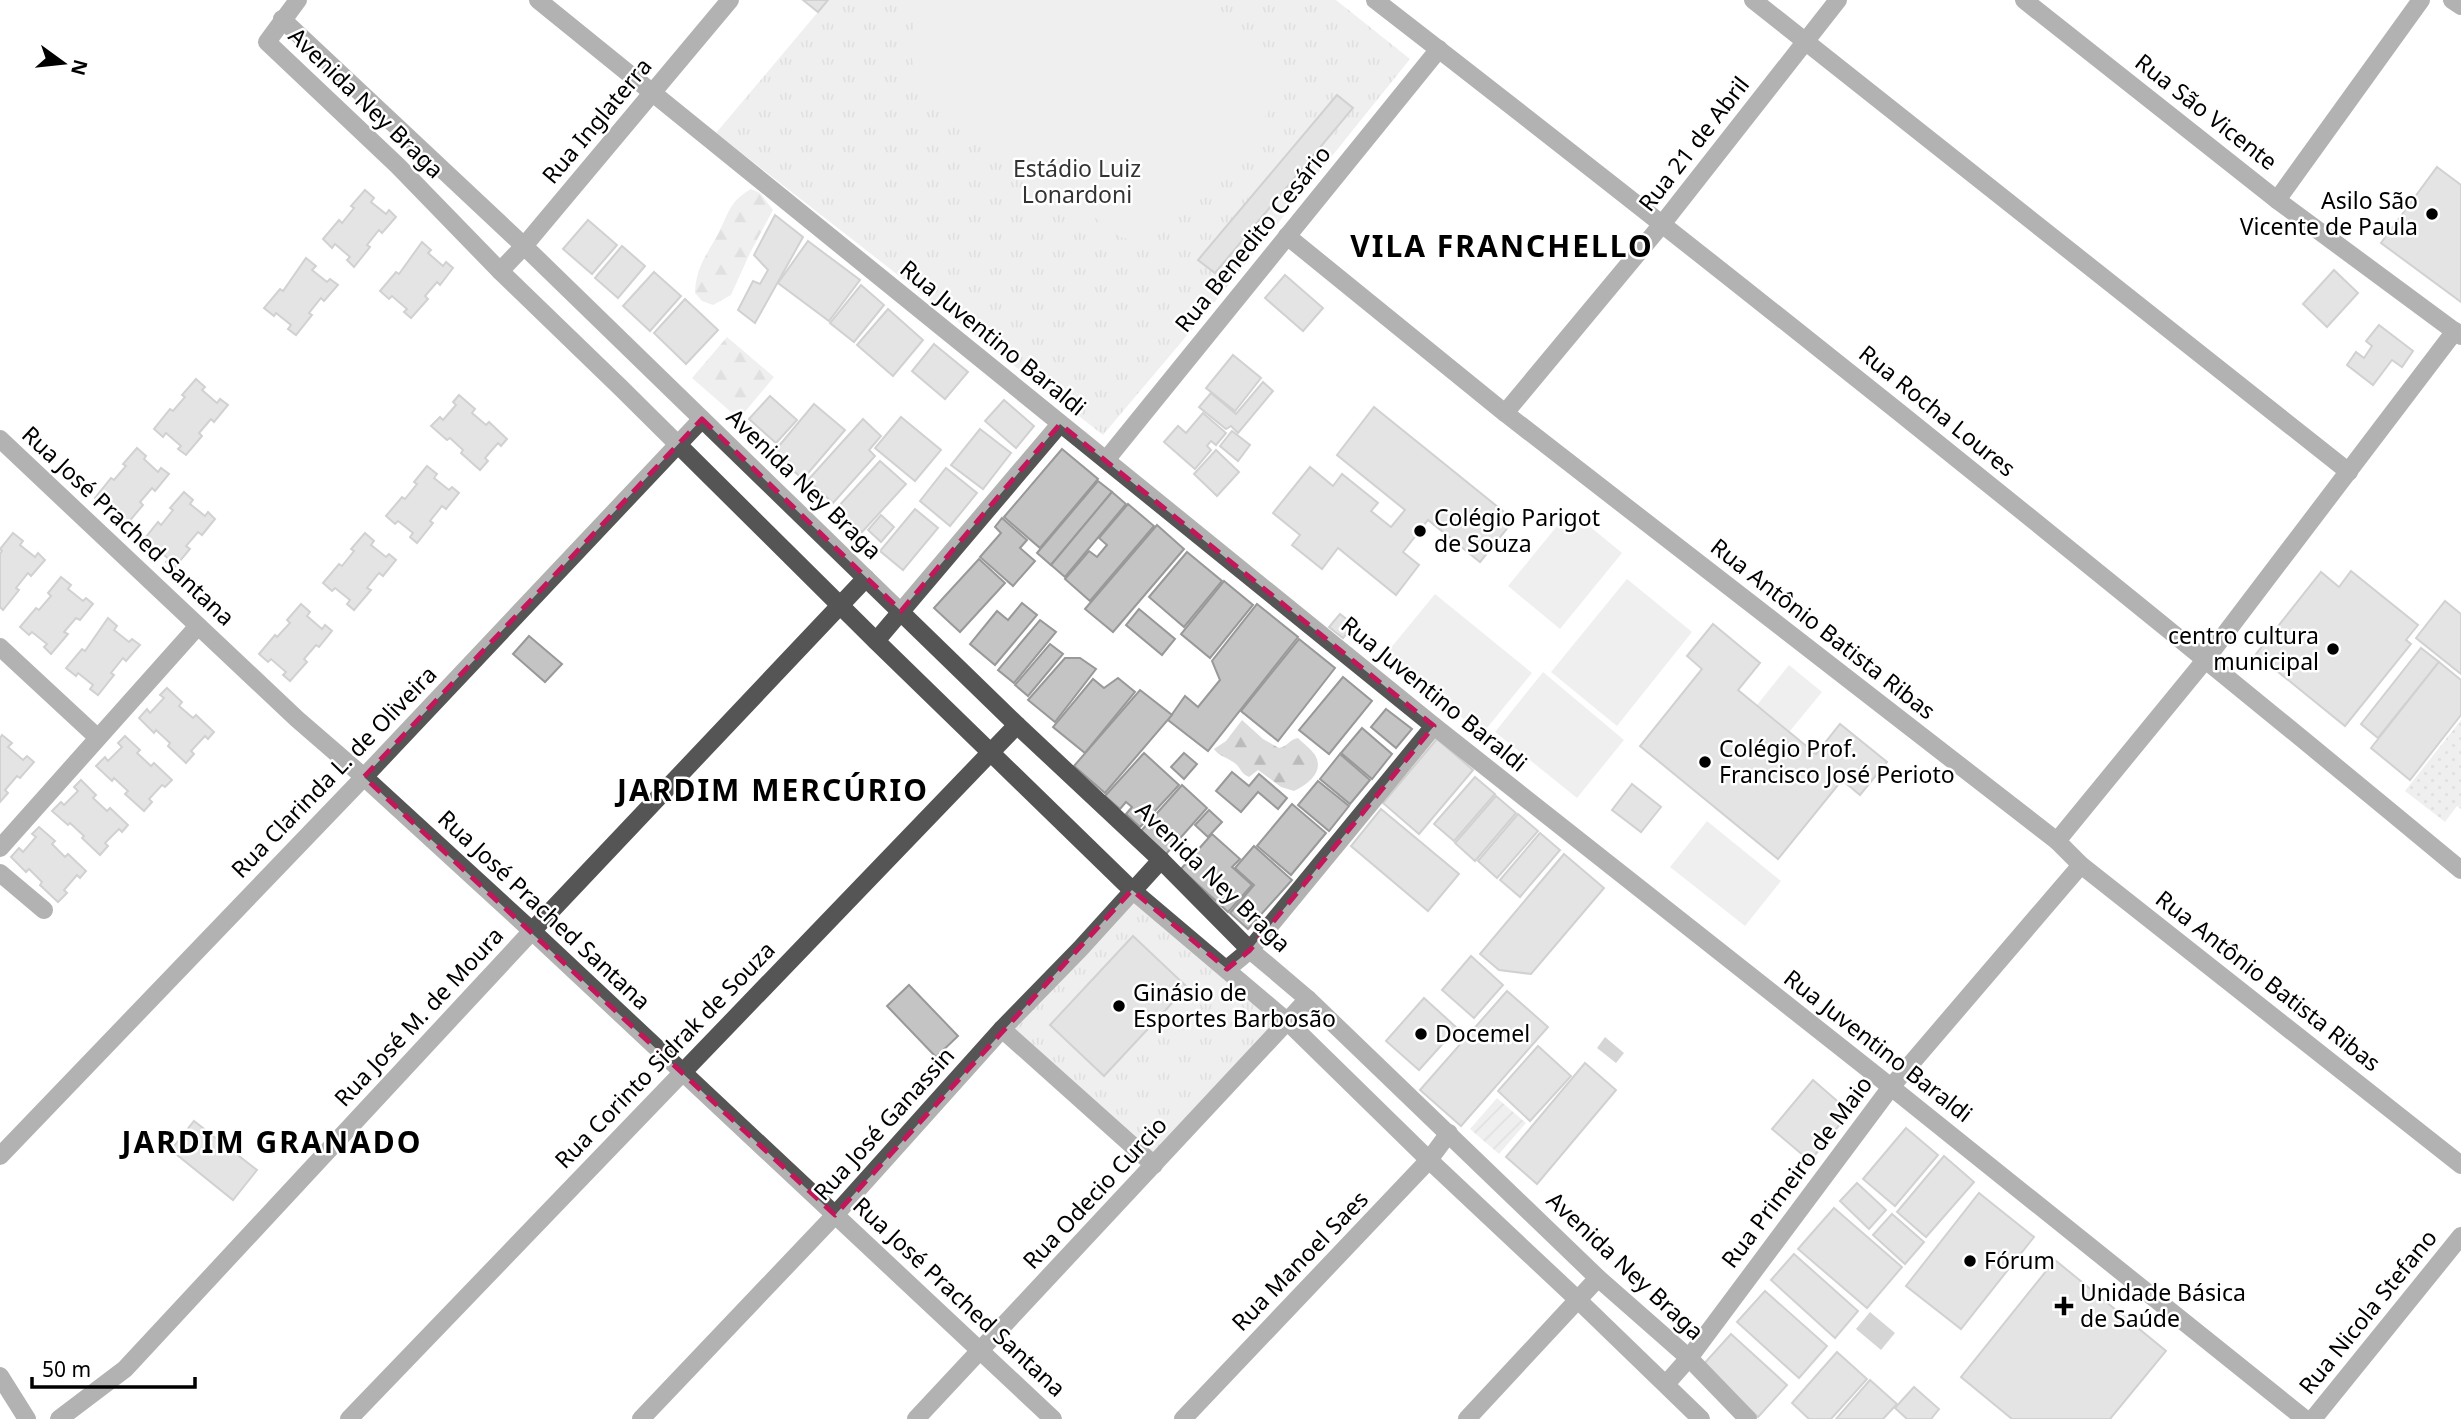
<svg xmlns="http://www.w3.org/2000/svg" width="2461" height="1419" font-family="'Noto Sans',sans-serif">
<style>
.grass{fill:url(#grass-dots)}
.forest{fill:url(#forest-firs)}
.park{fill:url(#park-tufts)}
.garden{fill:url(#garden-furrows)}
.pitch{fill:#dcdcdc}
.water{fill:#a3a3a3}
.building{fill:#c4c4c4;stroke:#999;stroke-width:2}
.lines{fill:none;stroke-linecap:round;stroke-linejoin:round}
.minor{stroke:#555;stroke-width:18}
.marked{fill:none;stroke:#c2185b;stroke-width:5;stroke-dasharray:14 9;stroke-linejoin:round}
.poi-dot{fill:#000;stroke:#fff;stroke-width:2.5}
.labels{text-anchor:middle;stroke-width:5;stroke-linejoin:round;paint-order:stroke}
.street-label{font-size:23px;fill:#000;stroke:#fff}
.park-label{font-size:23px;fill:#333;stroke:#fff}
.poi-label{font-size:23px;fill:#000;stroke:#fff;text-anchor:start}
.district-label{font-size:30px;font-weight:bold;letter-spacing:2px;fill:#000;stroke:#fff}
</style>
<defs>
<pattern id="grass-dots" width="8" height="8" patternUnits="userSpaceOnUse" patternTransform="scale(1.75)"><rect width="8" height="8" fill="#dcdcdc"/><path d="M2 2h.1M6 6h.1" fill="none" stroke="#bbb" stroke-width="1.8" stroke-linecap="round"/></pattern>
<pattern id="forest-firs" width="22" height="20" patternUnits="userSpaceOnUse" patternTransform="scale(1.75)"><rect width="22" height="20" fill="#dcdcdc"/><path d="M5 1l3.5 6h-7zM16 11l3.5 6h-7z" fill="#bbb"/></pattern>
<pattern id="park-tufts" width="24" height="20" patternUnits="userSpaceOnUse" patternTransform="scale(1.75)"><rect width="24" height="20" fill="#dcdcdc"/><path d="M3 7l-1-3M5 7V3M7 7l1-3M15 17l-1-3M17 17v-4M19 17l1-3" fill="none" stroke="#bbb"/></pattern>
<pattern id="garden-furrows" width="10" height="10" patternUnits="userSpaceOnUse" patternTransform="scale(1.75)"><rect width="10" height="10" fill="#dcdcdc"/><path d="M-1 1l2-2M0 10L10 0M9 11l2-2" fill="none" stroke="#bbb"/></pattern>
</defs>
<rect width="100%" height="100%" fill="#fff"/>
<!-- grass -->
<polygon class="grass" points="2461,720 2461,809 2457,806 2445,822 2405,791"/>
<!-- forest -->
<g class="forest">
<path d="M751,189L760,193L773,210L750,253L731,295L713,305L702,301L695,293C696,266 707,255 719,232C729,212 730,201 751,189Z"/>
<polygon points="727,337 774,377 739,419 692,378"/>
<path d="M1242,720L1263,739L1279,748C1287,747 1290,739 1298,738C1303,743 1311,749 1315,755C1325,772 1307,785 1294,791L1281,787L1258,770L1249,777C1242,774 1242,771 1237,765C1230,758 1219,757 1214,749L1226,741Z"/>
</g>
<!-- park -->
<g class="park">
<polygon points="828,0 1336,0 1410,59 1205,314 1103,435 716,133"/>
<polygon points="1133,895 1279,1024 1155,1160 1009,1029"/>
</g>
<!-- garden -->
<polygon class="garden" points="1497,1098 1526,1123 1499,1154 1470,1129"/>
<!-- pitch -->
<g class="pitch">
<path d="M928,0H1203L1265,51L1276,67L1278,87L1268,113L1221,178L1167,226L1144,239L1133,240L1120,237C1069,197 1018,159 968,118C950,104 923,88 914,66C905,42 916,21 928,0Z"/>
<polygon points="1570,510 1622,553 1560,629 1508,586"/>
<polygon points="1627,579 1692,632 1617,726 1551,672"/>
<polygon points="1435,594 1532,673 1482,734 1385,655"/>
<polygon points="1789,665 1822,692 1790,731 1757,705"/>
<polygon points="1543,672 1624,740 1577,798 1495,732"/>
<polygon points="1707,821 1781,881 1745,926 1670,867"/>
</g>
<!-- water -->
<g class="water">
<polygon points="1605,1037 1624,1053 1616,1063 1597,1048"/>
<polygon points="1870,1312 1895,1333 1881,1350 1856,1329"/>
</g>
<!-- building -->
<g class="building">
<polygon points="803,0 828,0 818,12"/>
<polygon points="1337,95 1353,108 1215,273 1198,260"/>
<polygon points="2437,167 2461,185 2461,302 2381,243"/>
<polygon points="365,190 374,198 371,202 386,214 389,210 396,217 382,233 379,230 367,245 370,247 354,267 347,260 350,257 335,244 332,248 323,239 339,220 342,223 354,208 351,206"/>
<polygon points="775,215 803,237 755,323 738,310 753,281 760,284 768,270 754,255"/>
<polygon points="588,220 617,245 592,274 563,249"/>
<polygon points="808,241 860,280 829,321 778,283"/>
<polygon points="422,242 431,250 428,253 443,266 446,262 453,268 440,285 437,282 425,296 428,299 411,318 404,312 407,309 392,296 389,299 380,291 396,272 399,274"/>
<polygon points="622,246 645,266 618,298 595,278"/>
<polygon points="306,258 316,266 312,270 327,282 330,279 338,285 324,301 321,298 309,313 312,315 296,335 288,329 291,325 276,313 274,316 264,308 280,289 283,291"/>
<polygon points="2334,270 2358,293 2327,327 2303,304"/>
<polygon points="654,272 681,296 650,331 623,306"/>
<polygon points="1285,275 1323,308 1303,331 1265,298"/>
<polygon points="861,285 884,305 854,342 830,323"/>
<polygon points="685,299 718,330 686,364 654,333"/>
<polygon points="888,309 923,340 893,376 857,345"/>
<polygon points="2379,325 2413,351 2402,367 2392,360 2373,385 2347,365 2356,352 2364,358 2372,346 2366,341"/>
<polygon points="934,344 968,372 945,399 912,371"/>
<polygon points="1233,355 1261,378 1235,411 1206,388"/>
<polygon points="196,379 205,387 202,390 217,403 220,399 228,405 214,422 211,419 199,433 202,436 186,455 178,449 181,446 166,433 163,437 154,429 170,409 173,411 185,397 182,395"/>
<polygon points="1263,382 1273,391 1238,433 1231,426 1226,429 1199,407 1211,393 1236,414"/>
<polygon points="459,395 475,409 472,413 486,425 489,422 507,439 501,446 498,443 485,458 488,461 480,470 461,453 463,450 450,438 447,440 431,426 440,417 443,420 456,405 453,402"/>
<polygon points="770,396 797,420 776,443 749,419"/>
<polygon points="1004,400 1034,426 1016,448 985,421"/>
<polygon points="814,404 845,430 803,479 773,453"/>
<polygon points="1374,407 1514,520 1480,562 1428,520 1403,552 1419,565 1396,595 1338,548 1322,569 1292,545 1300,535 1273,513 1310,467 1333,486 1342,474 1378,503 1371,511 1391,527 1405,510 1337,455"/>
<polygon points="1203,413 1226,433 1216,445 1211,441 1207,446 1211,450 1195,469 1164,442 1178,426 1186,433"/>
<polygon points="901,417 941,450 915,481 875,448"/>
<polygon points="863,419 881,436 869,450 875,456 833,503 808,480"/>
<polygon points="980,429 1011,453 983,489 951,465"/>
<polygon points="1232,431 1250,445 1238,461 1220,446"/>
<polygon points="137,448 146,456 144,459 158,472 161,468 169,474 155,491 152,488 140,502 143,505 127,524 120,518 122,515 107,502 105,506 95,498 111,478 114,480 126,466 123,464"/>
<polygon points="1062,449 1098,479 1040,548 1004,517"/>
<polygon points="1216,450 1239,472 1217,496 1194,474"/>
<polygon points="880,461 906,484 862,532 837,508"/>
<polygon points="427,466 437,474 434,478 449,490 452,487 459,493 446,509 442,506 430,521 433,523 417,543 410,537 413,533 398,521 395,524 386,516 402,497 405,499 417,484 414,482"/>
<polygon points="946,468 977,493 950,526 920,501"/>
<polygon points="1098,481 1112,492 1051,565 1037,553"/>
<polygon points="184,492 193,500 190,504 205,516 208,512 215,519 202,535 198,532 186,546 190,549 174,568 166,562 169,559 154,547 151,550 142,542 158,522 161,525 173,510 170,508"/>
<polygon points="1112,492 1126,504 1065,577 1051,565"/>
<polygon points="1128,504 1154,526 1090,601 1065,579 1089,551 1097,557 1107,545 1099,538"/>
<polygon points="915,509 938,528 903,570 880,551"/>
<polygon points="881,515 894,527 881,542 868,530"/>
<polygon points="1002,518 1027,540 1020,548 1035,561 1013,586 980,557 1001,533 995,527"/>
<polygon points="1157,525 1184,549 1113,632 1085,609"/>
<polygon points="13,533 23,541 20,545 35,557 38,553 45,560 31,576 28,573 16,588 19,590 3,610 0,607 0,554 2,551 0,549"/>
<polygon points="365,533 374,541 371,545 386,557 389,554 396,560 383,576 379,573 367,588 371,590 354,610 347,604 350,600 335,588 332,591 323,583 339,564 342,566 354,551 351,549"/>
<polygon points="1187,552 1222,581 1184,627 1149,597"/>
<polygon points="979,559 1005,583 960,632 934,608"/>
<polygon points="2351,571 2418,625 2406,640 2411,644 2345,726 2256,654 2321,572 2339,587"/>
<polygon points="61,577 71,585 68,589 83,601 86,598 93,604 80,620 76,618 64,632 68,634 51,654 44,647 47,644 32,632 29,635 20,627 36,608 39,610 51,596 48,593"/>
<polygon points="1224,581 1253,605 1210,658 1181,634"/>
<polygon points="2445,601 2461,614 2461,674 2416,638"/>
<polygon points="1022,603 1037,615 995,665 970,644 997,611 1008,620"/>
<polygon points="301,604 310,612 307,616 322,629 325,625 332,631 319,647 316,645 304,659 307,662 290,681 283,675 286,672 271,659 268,662 259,654 275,635 277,637 290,623 287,620"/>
<polygon points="1257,604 1298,637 1208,751 1168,720 1185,696 1198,707 1220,680 1212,661"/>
<polygon points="1139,609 1175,639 1162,655 1126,625"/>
<polygon points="1340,614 1354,625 1343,638 1329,627"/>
<polygon points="108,618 117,626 114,630 129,642 132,639 140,645 126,661 123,658 111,673 114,675 98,695 90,689 93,685 78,673 76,676 66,668 82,649 85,651"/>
<polygon points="1040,620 1056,632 1014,683 998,670"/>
<polygon points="1713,624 1760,663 1738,690 1816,754 1840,724 1887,762 1860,795 1842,780 1778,859 1640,746 1702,669 1687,656"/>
<polygon points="529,636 562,664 545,682 513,654"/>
<polygon points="1299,639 1335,668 1278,741 1241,711"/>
<polygon points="1050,644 1063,654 1028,696 1015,685"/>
<polygon points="2421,648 2439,662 2378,738 2361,724"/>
<polygon points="1065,658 1080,658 1096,669 1055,722 1028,700"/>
<polygon points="2439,662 2461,680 2461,715 2410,780 2371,748"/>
<polygon points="1343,677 1372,701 1329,754 1299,730"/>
<polygon points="1118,678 1135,692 1085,753 1053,727 1093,679 1104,688"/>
<polygon points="167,688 182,702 179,706 193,718 196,715 214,732 208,739 205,736 191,751 194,754 186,763 168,746 170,743 156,730 154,733 139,718 147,709 150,713 164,698 160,695"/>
<polygon points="1140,690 1172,715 1105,793 1074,766"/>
<polygon points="1386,709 1412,729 1396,748 1371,727"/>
<polygon points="1362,728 1392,754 1372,779 1341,753"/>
<polygon points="2,735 12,743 8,747 23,760 27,756 34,762 20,778 17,776 5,790 8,793 0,802 0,738"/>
<polygon points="125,736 140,750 137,753 151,766 154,763 172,780 165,787 162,785 149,799 152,802 144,811 125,794 128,791 114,778 112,781 96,766 105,757 108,761 122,747 118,743"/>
<polygon points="1437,739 1473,770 1419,834 1383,803"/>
<polygon points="1144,753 1179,785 1140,827 1126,814 1132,807 1126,802 1120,809 1105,796"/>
<polygon points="1184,753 1197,764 1184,779 1171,767"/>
<polygon points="1340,754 1370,780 1350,804 1320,779"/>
<polygon points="1232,772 1249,786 1259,774 1287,798 1278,809 1258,792 1241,812 1216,791"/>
<polygon points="1475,777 1495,794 1454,841 1434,824"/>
<polygon points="81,780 96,795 93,798 107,811 110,808 128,825 122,832 119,829 105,843 108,846 100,855 82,838 84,836 70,823 68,825 52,811 61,802 64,805 78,791 74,787"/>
<polygon points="1318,781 1349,806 1329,831 1298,805"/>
<polygon points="1632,784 1661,807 1641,832 1612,810"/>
<polygon points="1182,785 1207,808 1166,854 1141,831"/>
<polygon points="1496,796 1516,813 1475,861 1455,843"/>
<polygon points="1292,804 1326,833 1291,875 1257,846"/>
<polygon points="1381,809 1459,874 1428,911 1351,846"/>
<polygon points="1209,810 1222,822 1208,837 1195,825"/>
<polygon points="1518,814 1538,831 1497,878 1478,861"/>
<polygon points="39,827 55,841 52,844 65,857 68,854 86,871 80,878 77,875 64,890 67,893 58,902 40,885 42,882 29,869 26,872 11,857 19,848 23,852 36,837 32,834"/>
<polygon points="1540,833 1560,850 1520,897 1500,880"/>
<polygon points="1212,834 1240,859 1232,867 1252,885 1228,912 1181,869"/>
<polygon points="1254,846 1292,880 1248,929 1230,913 1254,885 1235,868"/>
<polygon points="1564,854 1604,888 1531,974 1499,970 1480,954"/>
<polygon points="1133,936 1187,987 1104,1076 1050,1025"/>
<polygon points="1471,956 1503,985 1474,1018 1442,990"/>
<polygon points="909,985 958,1036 936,1057 887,1006"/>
<polygon points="1507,991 1548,1027 1461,1126 1420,1090"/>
<polygon points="1424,998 1457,1028 1419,1070 1386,1041"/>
<polygon points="1538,1046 1571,1076 1530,1121 1498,1091"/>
<polygon points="1585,1063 1616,1090 1537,1184 1506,1157"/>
<polygon points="1813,1080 1850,1112 1810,1161 1772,1129"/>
<polygon points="194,1121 257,1170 233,1200 171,1150"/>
<polygon points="1906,1128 1938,1155 1895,1206 1863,1179"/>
<polygon points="1944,1156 1974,1182 1926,1237 1897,1212"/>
<polygon points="1857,1183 1886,1210 1869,1229 1840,1201"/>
<polygon points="1979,1193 2034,1237 1961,1329 1906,1286"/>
<polygon points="1834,1208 1902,1267 1867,1308 1798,1249"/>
<polygon points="1892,1214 1924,1242 1905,1264 1873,1235"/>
<polygon points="1794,1254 1858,1311 1835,1338 1771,1280"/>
<polygon points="2055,1260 2166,1351 2110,1419 2012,1419 1961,1377"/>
<polygon points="1765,1291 1827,1346 1799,1378 1737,1322"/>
<polygon points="1731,1334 1787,1385 1758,1417 1702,1366"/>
<polygon points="1837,1352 1867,1379 1831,1419 1809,1419 1792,1403"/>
<polygon points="1870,1380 1897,1404 1883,1419 1836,1419"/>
<polygon points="1914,1387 1939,1409 1931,1419 1907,1419 1895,1408"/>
</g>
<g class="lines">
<!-- minor -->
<g class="minor">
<polyline points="298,0 267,42 398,166 500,271 621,388 876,641 1132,890 1288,1022 1429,1160 1577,1299 1701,1419"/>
<polyline points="538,0 1434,726 1891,1087 2305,1419"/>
<path d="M1375,0C1742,284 2104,574 2461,870"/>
<polyline points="1753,0 2349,472"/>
<polyline points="2024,0 2277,200 2461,336"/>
<polyline points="2452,0 2461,6"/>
<polyline points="282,19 524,246 1017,725 1161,860 1250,950 1308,999 1598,1278 1689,1358 1748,1419"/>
<polyline points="2277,200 2421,0"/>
<polyline points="1287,236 1505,413 2057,841 2081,865 2461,1165"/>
<polyline points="500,271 524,246 730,0"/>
<polyline points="1505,413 1663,223 1838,0"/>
<polyline points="0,439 297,719 364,777 532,931 1053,1419"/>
<polyline points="1106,460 1439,49"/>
<polyline points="876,641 1060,424"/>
<polyline points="0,647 97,737"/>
<polyline points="2057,841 2206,659 2455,331"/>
<polyline points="0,848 198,626"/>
<polyline points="0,873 44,910"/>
<polyline points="1227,969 1250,950 1434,726"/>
<polyline points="1002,1029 1154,1165"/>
<polyline points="0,1156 364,777 702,419"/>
<polyline points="0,1376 27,1419"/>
<polyline points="1666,1384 1689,1358 1891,1087 2081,865"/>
<polyline points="59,1419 125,1369 532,931 866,578"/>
<polyline points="349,1419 1017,725"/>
<polyline points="641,1419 835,1215 1002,1029 1080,949 1161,860"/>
<polyline points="916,1419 1308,999"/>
<polyline points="1183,1419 1429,1160 1449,1133"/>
<polyline points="1467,1419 1598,1278"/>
<polyline points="2313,1419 2461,1236"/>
</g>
</g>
<!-- marked area -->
<path d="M0 0H2461V1419H0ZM702,419L901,611L1060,424L1434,726L1250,950L1227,969L1132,890L835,1215L364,777Z" fill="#fff" fill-opacity=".55" fill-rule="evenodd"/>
<path class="marked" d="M702,419L901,611L1060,424L1434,726L1250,950L1227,969L1132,890L835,1215L364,777Z"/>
<!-- markers -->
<g class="poi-dot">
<circle cx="2432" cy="214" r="7"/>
<circle cx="1420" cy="531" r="7"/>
<circle cx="2333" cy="649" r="7"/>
<circle cx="1705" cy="762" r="7"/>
<circle cx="1119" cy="1006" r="7"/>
<circle cx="1421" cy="1034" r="7"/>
<circle cx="1970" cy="1261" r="7"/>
<path d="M2060.5 1295.5h7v7h7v7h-7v7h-7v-7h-7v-7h7z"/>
</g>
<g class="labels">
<!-- street labels -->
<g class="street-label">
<text transform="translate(366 103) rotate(44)" y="8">Avenida Ney Braga</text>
<text transform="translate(2206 112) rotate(38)" y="8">Rua São Vicente</text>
<text transform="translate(597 121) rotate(-50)" y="8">Rua Inglaterra</text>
<text transform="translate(1694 144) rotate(-52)" y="8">Rua 21 de Abril</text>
<text transform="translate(1253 239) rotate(-51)" y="8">Rua Benedito Cesário</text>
<text transform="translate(993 338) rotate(39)" y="8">Rua Juventino Baraldi</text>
<text transform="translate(1937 411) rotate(39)" y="8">Rua Rocha Loures</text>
<text transform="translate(804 484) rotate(44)" y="8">Avenida Ney Braga</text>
<text transform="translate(128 526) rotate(43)" y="8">Rua José Prached Santana</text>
<text transform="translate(1823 629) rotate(38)" y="8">Rua Antônio Batista Ribas</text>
<text transform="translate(1434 694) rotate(39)" y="8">Rua Juventino Baraldi</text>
<text transform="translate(334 772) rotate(-46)" y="8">Rua Clarinda L. de Oliveira</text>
<text transform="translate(1213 877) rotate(44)" y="8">Avenida Ney Braga</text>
<text transform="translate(544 910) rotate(43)" y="8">Rua José Prached Santana</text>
<text transform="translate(2268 981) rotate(38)" y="8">Rua Antônio Batista Ribas</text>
<text transform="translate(419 1017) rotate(-47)" y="8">Rua José M. de Moura</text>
<text transform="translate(1878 1046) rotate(38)" y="8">Rua Juventino Baraldi</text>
<text transform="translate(665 1055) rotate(-46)" y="8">Rua Corinto Sidrak de Souza</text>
<text transform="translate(884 1124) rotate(-48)" y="8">Rua José Ganassin</text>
<text transform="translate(1797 1172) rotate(-53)" y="8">Rua Primeiro de Maio</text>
<text transform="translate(1095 1193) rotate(-47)" y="8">Rua Odecio Curcio</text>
<text transform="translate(1300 1261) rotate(-46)" y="8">Rua Manoel Saes</text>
<text transform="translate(1625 1266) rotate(43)" y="8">Avenida Ney Braga</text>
<text transform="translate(959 1297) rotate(43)" y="8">Rua José Prached Santana</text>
<text transform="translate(2368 1312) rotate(-51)" y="8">Rua Nicola Stefano</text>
</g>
<!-- park labels -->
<g class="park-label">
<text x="1077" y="177">Estádio Luiz<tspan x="1077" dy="26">Lonardoni</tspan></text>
</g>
<!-- poi labels -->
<g class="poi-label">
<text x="2418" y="209" text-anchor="end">Asilo São<tspan x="2418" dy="26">Vicente de Paula</tspan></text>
<text x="1434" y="526">Colégio Parigot<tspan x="1434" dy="26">de Souza</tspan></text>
<text x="2319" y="644" text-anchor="end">centro cultura<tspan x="2319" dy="26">municipal</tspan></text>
<text x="1719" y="757">Colégio Prof.<tspan x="1719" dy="26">Francisco José Perioto</tspan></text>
<text x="1133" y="1001">Ginásio de<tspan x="1133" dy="26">Esportes Barbosão</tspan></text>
<text x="1435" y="1042">Docemel</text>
<text x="1984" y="1269">Fórum</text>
<text x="2080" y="1301">Unidade Básica<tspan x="2080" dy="26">de Saúde</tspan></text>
</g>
<!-- district labels -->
<g class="district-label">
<text x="1502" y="257">VILA FRANCHELLO</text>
<text x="773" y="801">JARDIM MERCÚRIO</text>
<text x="272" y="1153">JARDIM GRANADO</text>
</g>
</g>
<!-- north arrow -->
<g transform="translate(63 63) rotate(105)" stroke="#ffffff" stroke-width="5" paint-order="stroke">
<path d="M0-5L12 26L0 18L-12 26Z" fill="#000000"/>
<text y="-10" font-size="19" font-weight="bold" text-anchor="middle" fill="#000000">N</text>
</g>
<!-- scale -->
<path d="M32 1377v10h163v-10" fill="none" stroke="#000000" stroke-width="3.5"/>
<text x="42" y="1377" font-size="21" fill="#000000" stroke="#ffffff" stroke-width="5" paint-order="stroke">50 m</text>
</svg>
